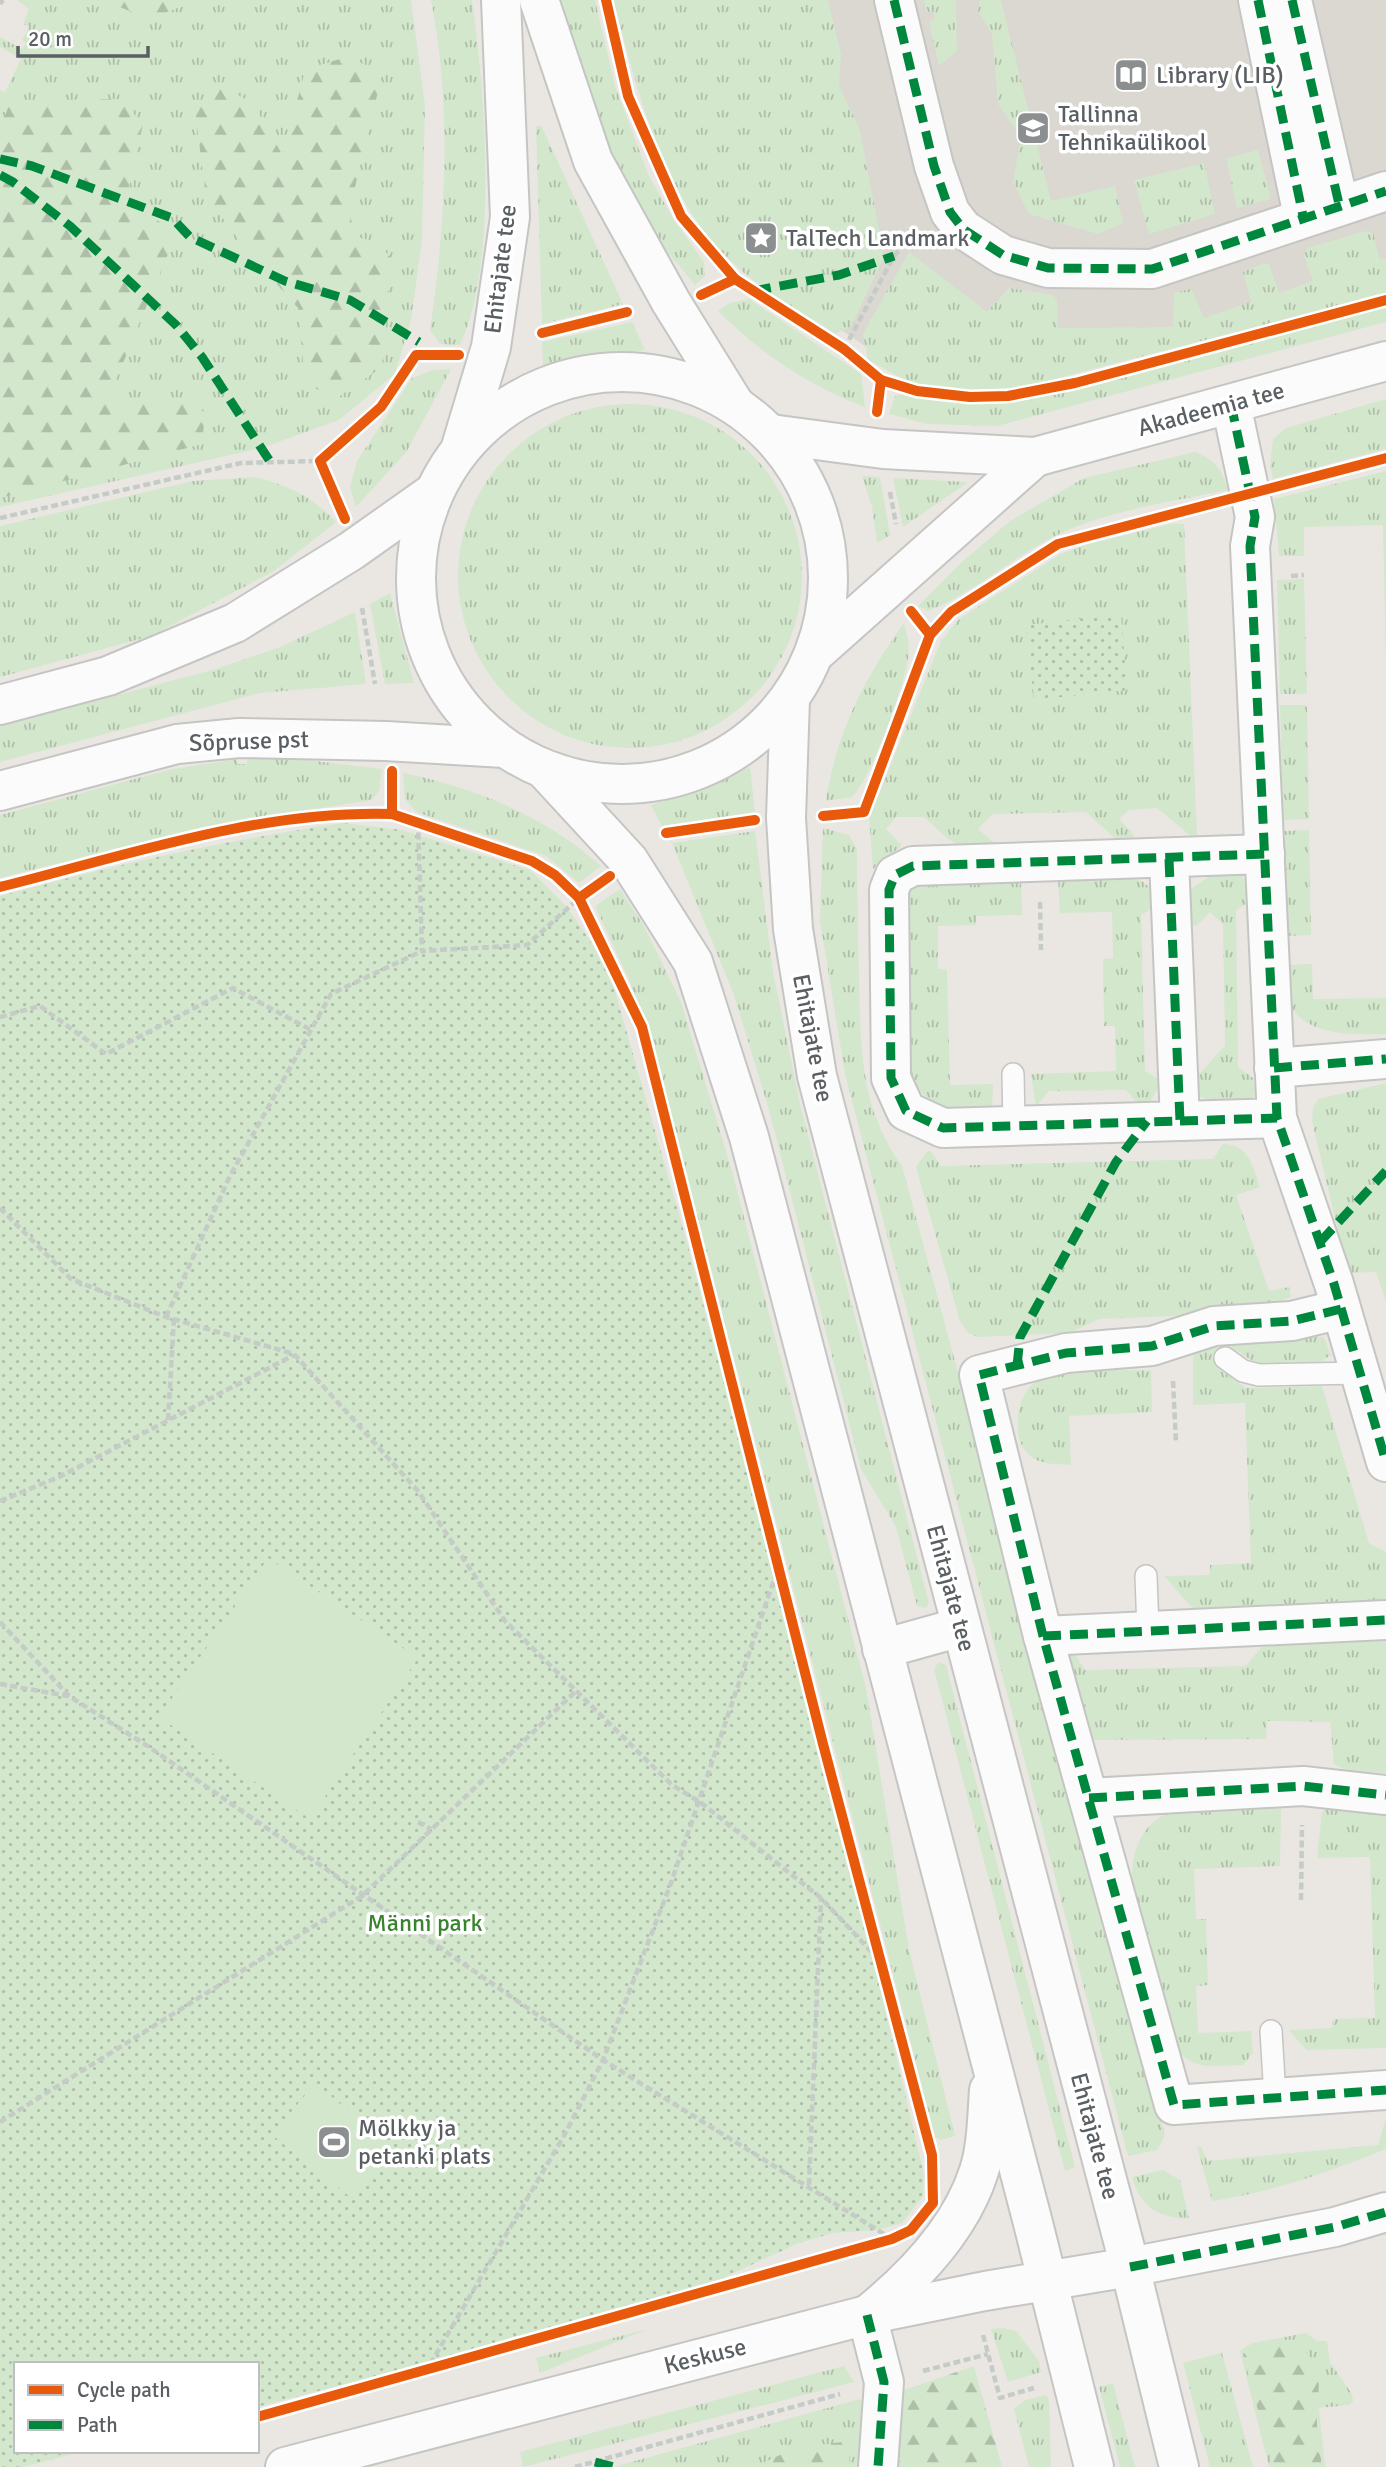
<svg xmlns="http://www.w3.org/2000/svg" width="1386" height="2467" font-family="Signika,sans-serif">
<style>
.education{fill:#dbd7d1}
.grass{fill:url(#grass-tufts)}
.forest{fill:url(#forest-firs)}
.park{fill:url(#park-dots)}
.garden{fill:#d3e7cc}
.lines{fill:none;stroke-linecap:round;stroke-linejoin:round}
.service-casing{stroke:#c5c5c4;stroke-width:24}
.minor-casing{stroke:#c5c5c4;stroke-width:42}
.secondary-casing{stroke:#c5c5c4;stroke-width:42}
.path{stroke:#c5cbc7;stroke-width:4.5;stroke-dasharray:7 3.5;stroke-linecap:butt}
.service{stroke:#fcfbfb;stroke-width:21}
.minor{stroke:#fcfbfb;stroke-width:38}
.secondary{stroke:#fcfbfb;stroke-width:38}
.quiet{stroke:#00873e;stroke-width:9;stroke-dasharray:18 9;stroke-linecap:butt}
.cycleway-casing{stroke:#fff;stroke-width:15}
.cycleway{stroke:#e8590c;stroke-width:10}
.labels{text-anchor:middle;stroke-width:7;stroke-linejoin:round;paint-order:stroke}
.poi-label{font-size:24px;fill:#595f62;stroke:#fff;text-anchor:start}
.street-label{font-size:24px;fill:#595f62;stroke:#fff}
.park-label{font-size:24px;fill:#38842e;stroke:#fff}
</style>
<defs>
<pattern id="grass-tufts" width="24" height="20" patternUnits="userSpaceOnUse" patternTransform="scale(1.75)"><rect width="24" height="20" fill="#d3e7cc"/><path d="M3 7l-1-3M5 7V3M7 7l1-3M15 17l-1-3M17 17v-4M19 17l1-3" fill="none" stroke="#aebea9"/></pattern>
<pattern id="forest-firs" width="22" height="20" patternUnits="userSpaceOnUse" patternTransform="scale(1.75)"><rect width="22" height="20" fill="#d3e7cc"/><path d="M5 1l3.5 6h-7zM16 11l3.5 6h-7z" fill="#aebea9"/></pattern>
<pattern id="park-dots" width="8" height="8" patternUnits="userSpaceOnUse" patternTransform="scale(1.75)"><rect width="8" height="8" fill="#d3e7cc"/><path d="M2 2h.1M6 6h.1" fill="none" stroke="#aebea9" stroke-width="1.8" stroke-linecap="round"/></pattern>
</defs>
<rect width="100%" height="100%" fill="#eae7e3"/>
<!-- education -->
<polygon class="education" points="628,0 1386,0 1386,295 1017,384 918,382 733,257"/>
<!-- grass -->
<g class="grass">
<polygon points="17,0 411,0 425,105 422,241 411,320 395,374 339,420 262,448 0,507 0,90 5,92 21,59 0,47 0,37 22,49 26,43 22,40 29,27 23,24 29,9"/>
<path d="M431,0H472C485,90 499,262 460,345L440,344L430,330C446,222 452,108 431,0Z"/>
<path d="M555,0H595L615,86L649,176L674,220L704,262L705,276L695,285C683,270 669,255 658,239C609,169 580,81 555,0Z"/>
<path d="M613,0H828L841,54L839,86L860,130L884,257L851,327L835,334C802,312 763,291 734,264C660,195 639,93 613,0Z"/>
<polygon points="924,0 956,0 957,51 939,66 929,22 935,19 933,11 926,12"/>
<polygon points="980,0 1001,0 1051,201 1115,186 1123,223 1098,234 1029,214 1013,182 1021,137 998,104 992,34 978,11"/>
<polygon points="541,125 623,304 542,324 536,127"/>
<polygon points="1258,150 1271,199 1237,208 1226,158"/>
<polygon points="1204,163 1215,214 1149,234 1134,180"/>
<polygon points="1366,231 1373,233 1380,260 1386,258 1386,293 1020,388 963,391 916,386 868,360 863,334 909,252 987,312 1009,288 1053,295 1057,300 1058,328 1173,327 1174,293 1190,289 1193,292 1204,318 1251,302 1243,272 1264,263 1269,264 1279,293 1313,281 1304,256 1307,248"/>
<path d="M749,299L861,374L865,407C809,386 761,354 718,311L730,303Z"/>
<path d="M1386,307V322L997,426L927,424L889,414L895,396L905,393C964,403 1010,403 1069,392Z"/>
<polygon points="632,322 645,350 543,365 542,342"/>
<polygon points="451,369 407,451 356,507 350,487 357,461 412,378 432,370"/>
<polygon points="1386,399 1386,449 1273,479 1270,465 1273,439 1286,428"/>
<circle cx="630" cy="576" r="172"/>
<path d="M1195,452C1215,460 1222,469 1228,490C1174,501 1106,511 1057,535C1014,556 971,595 928,611L918,606L963,561L1010,521L1084,478Z"/>
<polygon points="1386,471 1386,666 1383,525 1304,527 1304,556 1279,556 1274,499"/>
<polygon points="862,476 880,477 890,535 877,543 872,507"/>
<path d="M255,477C289,486 312,496 336,522L274,571L151,636L0,677V526L193,481Z"/>
<polygon points="893,478 966,482 967,483 903,527"/>
<polygon points="1171,524 1184,524 1197,836 1192,837 1157,808 1129,810 1119,819 1132,832 1135,840 1122,845 1086,812 993,814 978,829 997,845 968,851 947,838 924,817 896,817 886,829 901,845 900,848 883,858 873,869 869,818 941,641 959,619 1059,555 1084,545"/>
<polygon points="1304,579 1307,694 1280,694 1277,580"/>
<polygon points="390,593 414,683 385,684 370,604"/>
<polygon points="355,612 366,684 260,693 0,762 0,726 216,669 280,647"/>
<path d="M904,623C906,631 909,641 909,650C909,675 870,782 852,797L826,801C836,733 865,677 904,623Z"/>
<polygon points="1280,705 1307,705 1309,819 1283,820"/>
<polygon points="281,757 382,769 379,791 372,800 198,828 0,878 0,815 168,770 237,759 238,764 247,764 247,758"/>
<polygon points="750,767 755,812 662,826 651,805 694,792"/>
<path d="M403,773C476,788 545,816 601,866L579,883L546,856L416,812L405,799Z"/>
<path d="M823,828L849,835L857,849C857,892 858,935 859,977C861,1048 859,1106 902,1166L1165,2135L1157,2150L1128,2156L845,1074L820,921Z"/>
<polygon points="1309,830 1311,935 1286,936 1283,831"/>
<polygon points="755,831 773,972 801,1108 929,1603 926,1608 917,1606 896,1527 861,1469 769,1110 734,995 672,843"/>
<polygon points="1241,875 1250,886 1250,901 1236,910 1238,1067 1253,1078 1255,1094 1251,1100 1212,1104 1192,1091 1196,1077 1225,1046 1223,924 1210,912 1197,926 1188,925 1189,890 1210,876"/>
<path d="M1128,876C1147,882 1152,886 1158,905L1141,915L1145,1071L1162,1081L1149,1104L1139,1105L1126,1090L1049,1091L1036,1107L1031,1074L1116,1071L1115,1026H1104L1103,959L1113,958L1112,912L1060,913L1058,879Z"/>
<path d="M1021,881L1022,915L976,916V925L938,926V969L947,970L950,1085L993,1084L992,1110C952,1109 928,1115 910,1073L907,893L913,886Z"/>
<polygon points="620,889 644,926 681,1002 732,1171 866,1688 909,1949 955,2136 941,2140 935,2137 658,1065 629,980 595,906"/>
<path d="M1312,964L1313,999L1386,998V1034C1354,1035 1300,1037 1287,998C1284,989 1285,975 1284,965Z"/>
<polygon points="1386,1083 1386,1301 1376,1272 1348,1273 1312,1121 1313,1108 1318,1099"/>
<path d="M1223,1144C1249,1144 1253,1167 1260,1187L1236,1195L1269,1291L1289,1287L1291,1297L1249,1313L1099,1319L1070,1333L978,1337L968,1333L960,1321L916,1167L927,1151H931L941,1166L1213,1159Z"/>
<polygon points="1324,1337 1331,1355 1321,1362 1257,1364 1236,1350 1218,1368 1246,1388 1322,1386 1369,1543 1386,1552 1386,1602 1194,1610 1164,1576 1210,1575 1210,1565 1251,1563 1245,1403 1193,1405 1193,1350 1209,1338"/>
<path d="M1151,1370L1152,1412L1069,1416L1071,1465C1057,1464 1040,1465 1029,1455C1008,1437 1017,1386 1044,1377C1072,1367 1120,1371 1151,1370Z"/>
<polygon points="1386,1640 1386,1773 1347,1771 1334,1764 1330,1722 1267,1721 1266,1739 1082,1740 1061,1655 1075,1654 1085,1670 1246,1666 1263,1645"/>
<polygon points="939,1662 946,1665 1075,2167 1065,2171 934,1669"/>
<polygon points="1331,1805 1386,1809 1386,2048 1306,2050 1289,2030 1332,2028 1333,2019 1375,2018 1370,1857 1317,1858 1322,1812"/>
<path d="M1264,1807L1281,1809L1280,1866L1194,1869L1196,1919H1206L1208,1985L1196,1986L1198,2033L1251,2031L1253,2053L1243,2065C1215,2066 1191,2072 1174,2045L1132,1877C1132,1847 1144,1822 1172,1811Z"/>
<path d="M1386,2118V2149C1328,2172 1274,2192 1212,2201L1197,2147L1201,2146L1207,2161L1378,2145Z"/>
<path d="M1163,2170L1180,2180L1189,2219C1157,2217 1141,2208 1132,2177Z"/>
<polygon points="1003,2328 1016,2331 1039,2361 1041,2372 1008,2382 991,2329"/>
<polygon points="648,2329 540,2373 536,2358"/>
<polygon points="1306,2333 1317,2341 1327,2341 1330,2362 1352,2394 1353,2402 1349,2405 1319,2408 1325,2467 1269,2467 1240,2351 1252,2343"/>
<polygon points="1222,2353 1253,2467 1210,2467 1183,2363"/>
<polygon points="844,2366 854,2382 523,2467 520,2452"/>
<polygon points="1113,2383 1135,2467 1120,2467 1099,2387"/>
<polygon points="1046,2395 1049,2400 1051,2467 1029,2467 1014,2409 1025,2400"/>
<polygon points="860,2399 869,2413 867,2467 613,2467"/>
</g>
<!-- forest -->
<g class="forest">
<polygon points="102,0 197,0 150,19"/>
<polygon points="349,56 382,75 349,212 356,237 374,241 392,258 382,367 337,398 305,384 298,308 246,249 206,196 194,104 223,88 253,103 283,156 305,70"/>
<polygon points="121,99 143,124 127,196 176,235 106,404 188,400 205,413 202,444 0,498 0,131 10,101"/>
<path d="M1294,2340C1327,2371 1318,2377 1317,2418C1316,2434 1322,2451 1321,2467H1273L1243,2354L1255,2346Z"/>
<polygon points="974,2366 1002,2467 896,2467 901,2391"/>
<polygon points="850,2441 849,2467 754,2467 795,2448"/>
</g>
<!-- park -->
<g class="park">
<polygon points="1121,614 1127,690 1034,700 1026,625"/>
<path d="M343,823L402,830L530,870L567,907L597,951L614,988L687,1242L861,1907L924,2174L923,2196L902,2223L877,2230L833,2233L799,2243L686,2295L257,2407V2364H16V2451H84L23,2467H0V896C113,865 227,840 343,823Z"/>
</g>
<!-- garden -->
<g class="garden">
<polygon points="268,1558 418,1658 310,1819 159,1717"/>
<polygon points="315,2083 396,2149 354,2200 272,2135"/>
</g>
<g class="lines">
<!-- service casing -->
<g class="service-casing">
<g id="service">
<polyline points="1013,1074 1014,1125"/>
<polyline points="1225,1358 1243,1371 1259,1375 1359,1373"/>
<polyline points="1146,1576 1148,1630"/>
<polyline points="1271,2031 1275,2097"/>
</g>
</g>
<!-- minor casing -->
<g class="minor-casing">
<g id="minor">
<polyline points="894,0 934,166 950,212 963,229 1003,255 1048,268 1152,269 1386,191"/>
<polyline points="1258,0 1303,216"/>
<polyline points="1292,0 1339,204"/>
<polyline points="1231,404 1255,517 1250,546 1277,1118 1334,1284 1386,1462"/>
<polyline points="1169,859 1180,1121 943,1128 906,1111 891,1078 889,890 895,875 913,866 1265,854"/>
<polyline points="1274,1068 1386,1059"/>
<polyline points="1180,1121 1277,1118"/>
<polyline points="1341,1309 1292,1321 1214,1326 1152,1346 1066,1353 979,1375 1043,1636 1174,2105 1386,2090"/>
<polyline points="1043,1636 1386,1620"/>
<polyline points="1089,1798 1303,1786 1386,1795"/>
<polyline points="1130,2267 1335,2227 1386,2212"/>
<polyline points="867,2315 884,2382 878,2467"/>
</g>
</g>
<!-- secondary casing -->
<g class="secondary-casing">
<g id="secondary">
<polyline points="539,0 593,161 671,302 735,405"/>
<circle cx="622" cy="578" r="206"/>
<polyline points="771,434 883,449 1035,457 1386,361"/>
<polyline points="461,447 491,347 510,217 501,0"/>
<polyline points="816,652 1035,457"/>
<polyline points="790,699 786,818 793,929 817,1076 1130,2267 1179,2467"/>
<polyline points="0,705 108,676 235,623 351,551 433,493"/>
<polyline points="546,771 629,861 693,962 749,1137 1033,2223 1094,2467"/>
<polyline points="0,791 177,744 239,738 386,741 504,748"/>
<polyline points="882,1649 961,1627"/>
<path d="M871,2312C916,2275 961,2228 979,2171C987,2146 987,2117 989,2090"/>
<polyline points="285,2467 867,2315 985,2291 1130,2267"/>
</g>
</g>
<!-- path -->
<g class="path">
<polyline points="606,0 628,96 681,216 735,279"/>
<polyline points="0,4 3,0"/>
<polyline points="542,333 627,312"/>
<polyline points="844,349 894,256 914,233"/>
<polyline points="890,492 896,524"/>
<polyline points="0,518 241,463 320,461"/>
<polyline points="1291,576 1304,575"/>
<polyline points="362,608 375,684"/>
<polyline points="418,822 422,951 527,945 579,898"/>
<polyline points="666,833 744,822"/>
<polyline points="1040,902 1041,950"/>
<polyline points="0,1017 40,1006 106,1054 233,988 311,1030"/>
<polyline points="0,1208 71,1279 166,1317 294,1354 418,1491 505,1621 672,1785 700,1802 821,1898 882,1963"/>
<polyline points="166,1317 230,1176 331,994 422,951"/>
<polyline points="1173,1381 1176,1443"/>
<polyline points="168,1420 174,1319"/>
<polyline points="0,1501 59,1477 294,1355"/>
<polyline points="0,1622 69,1696 146,1745 603,2060 892,2239"/>
<polyline points="0,1684 68,1696"/>
<polyline points="418,1822 431,1829"/>
<polyline points="1301,1900 1302,1825"/>
<polyline points="0,2122 362,1896 576,1691"/>
<polyline points="809,2185 821,1898"/>
<polyline points="983,2335 1000,2398 1034,2388"/>
<polyline points="923,2371 988,2354"/>
<polyline points="425,2373 565,2134 603,2060 671,1883 778,1568"/>
<polyline points="575,2467 840,2394"/>
</g>
<!-- service -->
<use href="#service" class="service"/>
<!-- minor -->
<use href="#minor" class="minor"/>
<!-- secondary -->
<use href="#secondary" class="secondary"/>
<!-- quiet -->
<g class="quiet">
<polyline points="894,0 934,166 950,212 963,229 1003,255 1048,268 1152,269 1386,191"/>
<polyline points="1258,0 1303,216"/>
<polyline points="1292,0 1339,204"/>
<polyline points="0,159 32,166 172,218 190,237 285,281 350,300 419,342"/>
<polyline points="0,175 13,182 70,226 176,325 202,357 271,463"/>
<polyline points="753,291 839,275 894,256"/>
<polyline points="1231,404 1255,517 1250,546 1277,1118 1334,1284 1386,1462"/>
<polyline points="1169,859 1180,1121 943,1128 906,1111 891,1078 889,890 895,875 913,866 1265,854"/>
<polyline points="1274,1068 1386,1059"/>
<polyline points="1180,1121 1277,1118"/>
<polyline points="1320,1242 1386,1171"/>
<polyline points="1341,1309 1292,1321 1214,1326 1152,1346 1066,1353 979,1375 1043,1636 1174,2105 1386,2090"/>
<polyline points="1017,1366 1020,1337 1116,1162 1147,1121"/>
<polyline points="1043,1636 1386,1620"/>
<polyline points="1089,1798 1303,1786 1386,1795"/>
<polyline points="1130,2267 1335,2227 1386,2212"/>
<polyline points="867,2315 884,2382 878,2467"/>
<polyline points="595,2462 614,2467"/>
</g>
<!-- cycleway casing -->
<g class="cycleway-casing">
<g id="cycleway">
<polyline points="606,0 628,96 681,216 735,279"/>
<polyline points="701,295 735,279 844,349 881,380 877,412"/>
<polyline points="542,333 627,312"/>
<polyline points="881,380 917,391 970,397 1008,396 1075,383 1386,300"/>
<polyline points="345,519 320,461 381,407 416,355 459,355"/>
<polyline points="930,635 951,612 1058,544 1386,458"/>
<polyline points="392,771 392,814 532,861 555,875 579,898 610,876"/>
<polyline points="823,816 864,812 930,635 911,611"/>
<polyline points="666,833 755,820"/>
<path d="M0,887C128,855 259,810 392,814"/>
<polyline points="257,2417 892,2239 911,2230 933,2203 932,2155 823,1744 642,1027 579,898"/>
</g>
</g>
<!-- cycleway -->
<use href="#cycleway" class="cycleway"/>
</g>
<!-- icons -->
<defs>
<g id="library-square" transform="scale(1.75)"><rect x="-9" y="-9" width="18" height="18" rx="4" fill="#8c8f8f" stroke="#fff"/><path d="M-6-4Q-3-5.5-.7-3.5V5Q-3 3-6 4ZM6-4Q3-5.5 .7-3.5V5Q3 3 6 4Z" fill="#fff"/></g>
<g id="university-square" transform="scale(1.75)"><rect x="-9" y="-9" width="18" height="18" rx="4" fill="#8c8f8f" stroke="#fff"/><path d="M0-5L7-2L0 1L-7-2ZM-4 1L0 2.5L4 1V4Q0 6-4 4Z" fill="#fff"/></g>
<g id="sight-square" transform="scale(1.75)"><rect x="-9" y="-9" width="18" height="18" rx="4" fill="#8c8f8f" stroke="#fff"/><path d="M0-6L1.8-2.2L6-1.7L2.9 1.2L3.7 5.4L0 3.3L-3.7 5.4L-2.9 1.2L-6-1.7L-1.8-2.2Z" fill="#fff"/></g>
<g id="stadium-square" transform="scale(1.75)"><rect x="-9" y="-9" width="18" height="18" rx="4" fill="#8c8f8f" stroke="#fff"/><path d="M0-5a6.5 5 0 1 0 0 10a6.5 5 0 1 0 0-10ZM-3.5-1.8h7v3.6h-7Z" fill="#fff"/></g>
</defs>
<g fill-rule="evenodd">
<use href="#library-square" x="1131" y="75"/>
<use href="#university-square" x="1033" y="128"/>
<use href="#sight-square" x="761" y="238"/>
<use href="#stadium-square" x="334" y="2142"/>
</g>
<g class="labels">
<!-- poi labels -->
<g class="poi-label">
<text x="1156" y="83">Library (LIB)</text>
<text x="1058" y="122">Tallinna<tspan x="1058" dy="28">Tehnikaülikool</tspan></text>
<text x="786" y="246">TalTech Landmark</text>
<text x="358" y="2136">Mölkky ja<tspan x="358" dy="28">petanki plats</tspan></text>
</g>
<!-- street labels -->
<g class="street-label">
<text transform="translate(500 269) rotate(-83)" y="8">Ehitajate tee</text>
<text transform="translate(1211 409) rotate(-15)" y="8">Akadeemia tee</text>
<text transform="translate(249 741) rotate(-2)" y="8">Sõpruse pst</text>
<text transform="translate(813 1038) rotate(79)" y="8">Ehitajate tee</text>
<text transform="translate(951 1588) rotate(75)" y="8">Ehitajate tee</text>
<text transform="translate(1095 2136) rotate(75)" y="8">Ehitajate tee</text>
<text transform="translate(705 2356) rotate(-14)" y="8">Keskuse</text>
</g>
<!-- park labels -->
<g class="park-label">
<text x="425" y="1931">Männi park</text>
</g>
</g>
<!-- legend -->
<rect x="14" y="2362" width="245" height="91" fill="#ffffff" stroke="#bdbfc0" stroke-width="2"/>
<rect x="28" y="2385" width="35" height="10" fill="#e8590c" stroke="#bdbfc0" stroke-width="2"/>
<text x="77" y="2397" font-size="21" fill="#595f62">Cycle path</text>
<rect x="28" y="2420" width="35" height="10" fill="#00873e" stroke="#bdbfc0" stroke-width="2"/>
<text x="77" y="2432" font-size="21" fill="#595f62">Path</text>
<!-- scale -->
<path d="M18 46v10h130v-10" fill="none" stroke="#595f62" stroke-width="3.5"/>
<text x="28" y="46" font-size="21" fill="#595f62" stroke="#ffffff" stroke-width="5" paint-order="stroke">20 m</text>
</svg>
